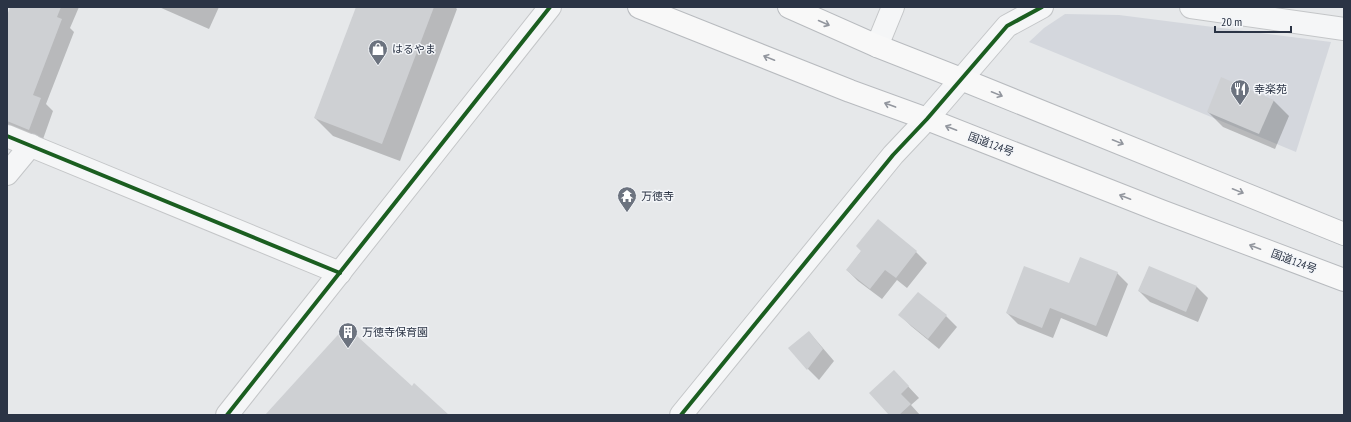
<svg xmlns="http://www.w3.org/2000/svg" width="1351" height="422" font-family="'PT Sans Narrow','Noto Sans JP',sans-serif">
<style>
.built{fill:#d4d7dd}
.shadow{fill:#0003}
.building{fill:#ced0d3}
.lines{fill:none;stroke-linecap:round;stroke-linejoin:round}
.minor-casing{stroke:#c4c6c8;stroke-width:24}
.tertiary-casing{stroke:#c4c6c8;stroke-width:24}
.trunk-casing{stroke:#b8bbbf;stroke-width:24}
.minor{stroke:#f5f6f7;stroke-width:22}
.tertiary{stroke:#f5f6f7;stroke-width:22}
.trunk{stroke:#f8f8f8;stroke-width:22}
.cycleway-casing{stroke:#f4f6f9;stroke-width:6}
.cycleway{stroke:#1b5e20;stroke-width:4}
.oneway{stroke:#92969e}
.labels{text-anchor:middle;stroke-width:3;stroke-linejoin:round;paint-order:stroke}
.poi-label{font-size:11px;fill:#2b3445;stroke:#f4f6f9;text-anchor:start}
.street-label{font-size:11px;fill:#2b3445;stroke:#f4f6f9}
</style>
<rect width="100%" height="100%" fill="#e6e8ea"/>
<!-- built -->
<polygon class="built" points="1065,14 1119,15 1331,42 1296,152 1029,42 1044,28"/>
<!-- shadow -->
<g class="shadow">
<polygon points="11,7 79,7 70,28 74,32 46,104 53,111 42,142 7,128 7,19"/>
<polygon points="159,7 219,7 209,29"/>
<polygon points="357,7 455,7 457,9 400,161 333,136 315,118"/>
<polygon points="1222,79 1274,101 1289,116 1275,149 1223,127 1208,112"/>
<polygon points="878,221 916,252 927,263 907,288 897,280 882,299 858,281 847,270 862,250"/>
<polygon points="1117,273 1128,284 1107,337 1061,318 1053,338 1018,324 1007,313"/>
<polygon points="1197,287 1208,298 1198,322 1150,302 1139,291"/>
<polygon points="900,315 946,316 957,327 939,349 911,326"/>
<polygon points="809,332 834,361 819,380 808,369"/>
<polygon points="905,383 919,398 911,405 920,415 890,415"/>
</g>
<!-- building -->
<g class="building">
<polygon points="10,7 61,7 57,17 62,19 33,95 41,98 29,130 7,121 7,16"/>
<polygon points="356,7 434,7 382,144 314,118"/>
<polygon points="1221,77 1274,100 1259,134 1207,112"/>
<polygon points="878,219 917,251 896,278 885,270 870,289 846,270 861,251 856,246"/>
<polygon points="1080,257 1118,272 1096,326 1050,308 1042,328 1006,313 1024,266 1069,283"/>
<polygon points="1149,266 1197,286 1186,312 1138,291"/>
<polygon points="918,292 947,315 928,339 898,315"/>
<polygon points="346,326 412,386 414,383 449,415 265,415"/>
<polygon points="809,331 823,349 807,370 788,348"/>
<polygon points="894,370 909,386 901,394 911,404 899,415 889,415 869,393"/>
</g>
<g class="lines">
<!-- minor casing -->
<g class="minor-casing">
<g id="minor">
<polyline points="877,46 893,7"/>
<polyline points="7,136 340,273"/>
<polyline points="7,174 31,145"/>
<polyline points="227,415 550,7"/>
</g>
</g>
<!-- tertiary casing -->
<g class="tertiary-casing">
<g id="tertiary">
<polyline points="1191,7 1344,29"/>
<polyline points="681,415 893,155 927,119 1007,26 1042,7"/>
</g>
</g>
<!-- trunk casing -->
<g class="trunk-casing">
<g id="trunk">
<polyline points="639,7 850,91 927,119 1161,211 1344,280"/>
<polyline points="789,7 877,46 961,79 1344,234"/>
</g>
</g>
<!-- minor -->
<use href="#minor" class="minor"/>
<!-- tertiary -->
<use href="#tertiary" class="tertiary"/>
<!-- trunk -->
<use href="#trunk" class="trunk"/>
<!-- cycleway casing -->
<g class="cycleway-casing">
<g id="cycleway">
<polyline points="7,136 340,273"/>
<polyline points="227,415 550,7"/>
<polyline points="681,415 893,155 927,119 1007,26 1042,7"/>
</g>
</g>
<!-- cycleway -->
<use href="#cycleway" class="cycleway"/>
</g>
<!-- one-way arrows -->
<defs><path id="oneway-shaft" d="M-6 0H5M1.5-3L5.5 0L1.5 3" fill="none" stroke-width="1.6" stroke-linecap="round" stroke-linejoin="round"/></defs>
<g class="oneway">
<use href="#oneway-shaft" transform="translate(824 23) rotate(24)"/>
<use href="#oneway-shaft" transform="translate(769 58) rotate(-158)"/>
<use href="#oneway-shaft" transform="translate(997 94) rotate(22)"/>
<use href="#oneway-shaft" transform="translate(890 105) rotate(-160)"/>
<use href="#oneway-shaft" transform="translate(951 128) rotate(-159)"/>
<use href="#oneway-shaft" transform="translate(1118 142) rotate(22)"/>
<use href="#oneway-shaft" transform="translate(1238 191) rotate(22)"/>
<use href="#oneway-shaft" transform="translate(1125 197) rotate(-159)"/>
<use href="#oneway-shaft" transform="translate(1255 247) rotate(-159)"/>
</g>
<!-- icons -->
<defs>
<g id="shop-pin" transform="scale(1)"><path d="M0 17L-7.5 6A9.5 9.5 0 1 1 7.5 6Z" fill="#6c737f" stroke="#f4f6f9"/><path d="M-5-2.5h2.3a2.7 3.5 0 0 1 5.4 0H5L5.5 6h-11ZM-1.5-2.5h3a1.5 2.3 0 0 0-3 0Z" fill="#fff"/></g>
<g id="restaurant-pin" transform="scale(1)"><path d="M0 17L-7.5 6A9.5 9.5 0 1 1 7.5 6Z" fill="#6c737f" stroke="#f4f6f9"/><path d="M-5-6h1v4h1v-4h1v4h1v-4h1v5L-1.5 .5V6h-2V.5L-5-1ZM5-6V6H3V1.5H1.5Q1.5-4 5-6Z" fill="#fff"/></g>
<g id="temple-pin" transform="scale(1)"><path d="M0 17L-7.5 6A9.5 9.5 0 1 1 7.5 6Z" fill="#6c737f" stroke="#f4f6f9"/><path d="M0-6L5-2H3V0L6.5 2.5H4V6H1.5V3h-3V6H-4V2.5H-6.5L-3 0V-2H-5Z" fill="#fff"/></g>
<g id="building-pin" transform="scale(1)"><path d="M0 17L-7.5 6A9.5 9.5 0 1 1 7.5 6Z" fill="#6c737f" stroke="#f4f6f9"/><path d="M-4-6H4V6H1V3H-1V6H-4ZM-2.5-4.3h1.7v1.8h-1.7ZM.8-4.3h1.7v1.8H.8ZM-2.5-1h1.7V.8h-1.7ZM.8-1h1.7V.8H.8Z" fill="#fff"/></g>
</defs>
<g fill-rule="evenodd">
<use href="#shop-pin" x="378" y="49"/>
<use href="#restaurant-pin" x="1240" y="89"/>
<use href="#temple-pin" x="627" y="196"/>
<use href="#building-pin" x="348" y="332"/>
</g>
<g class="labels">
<!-- poi labels -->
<g class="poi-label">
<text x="392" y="53">はるやま</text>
<text x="1254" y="93">幸楽苑</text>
<text x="641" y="200">万徳寺</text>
<text x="362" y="336">万徳寺保育園</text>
</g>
<!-- street labels -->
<g class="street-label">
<text transform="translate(991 144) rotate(21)" y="4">国道124号</text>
<text transform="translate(1294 261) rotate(21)" y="4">国道124号</text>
</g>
</g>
<!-- border -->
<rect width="1351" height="422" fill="none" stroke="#2b3445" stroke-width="16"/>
<!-- scale -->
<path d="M1215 26v6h76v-6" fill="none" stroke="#2b3445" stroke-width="2"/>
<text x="1221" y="26" font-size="12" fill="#2b3445" stroke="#f4f6f9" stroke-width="3" paint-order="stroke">20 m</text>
</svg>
